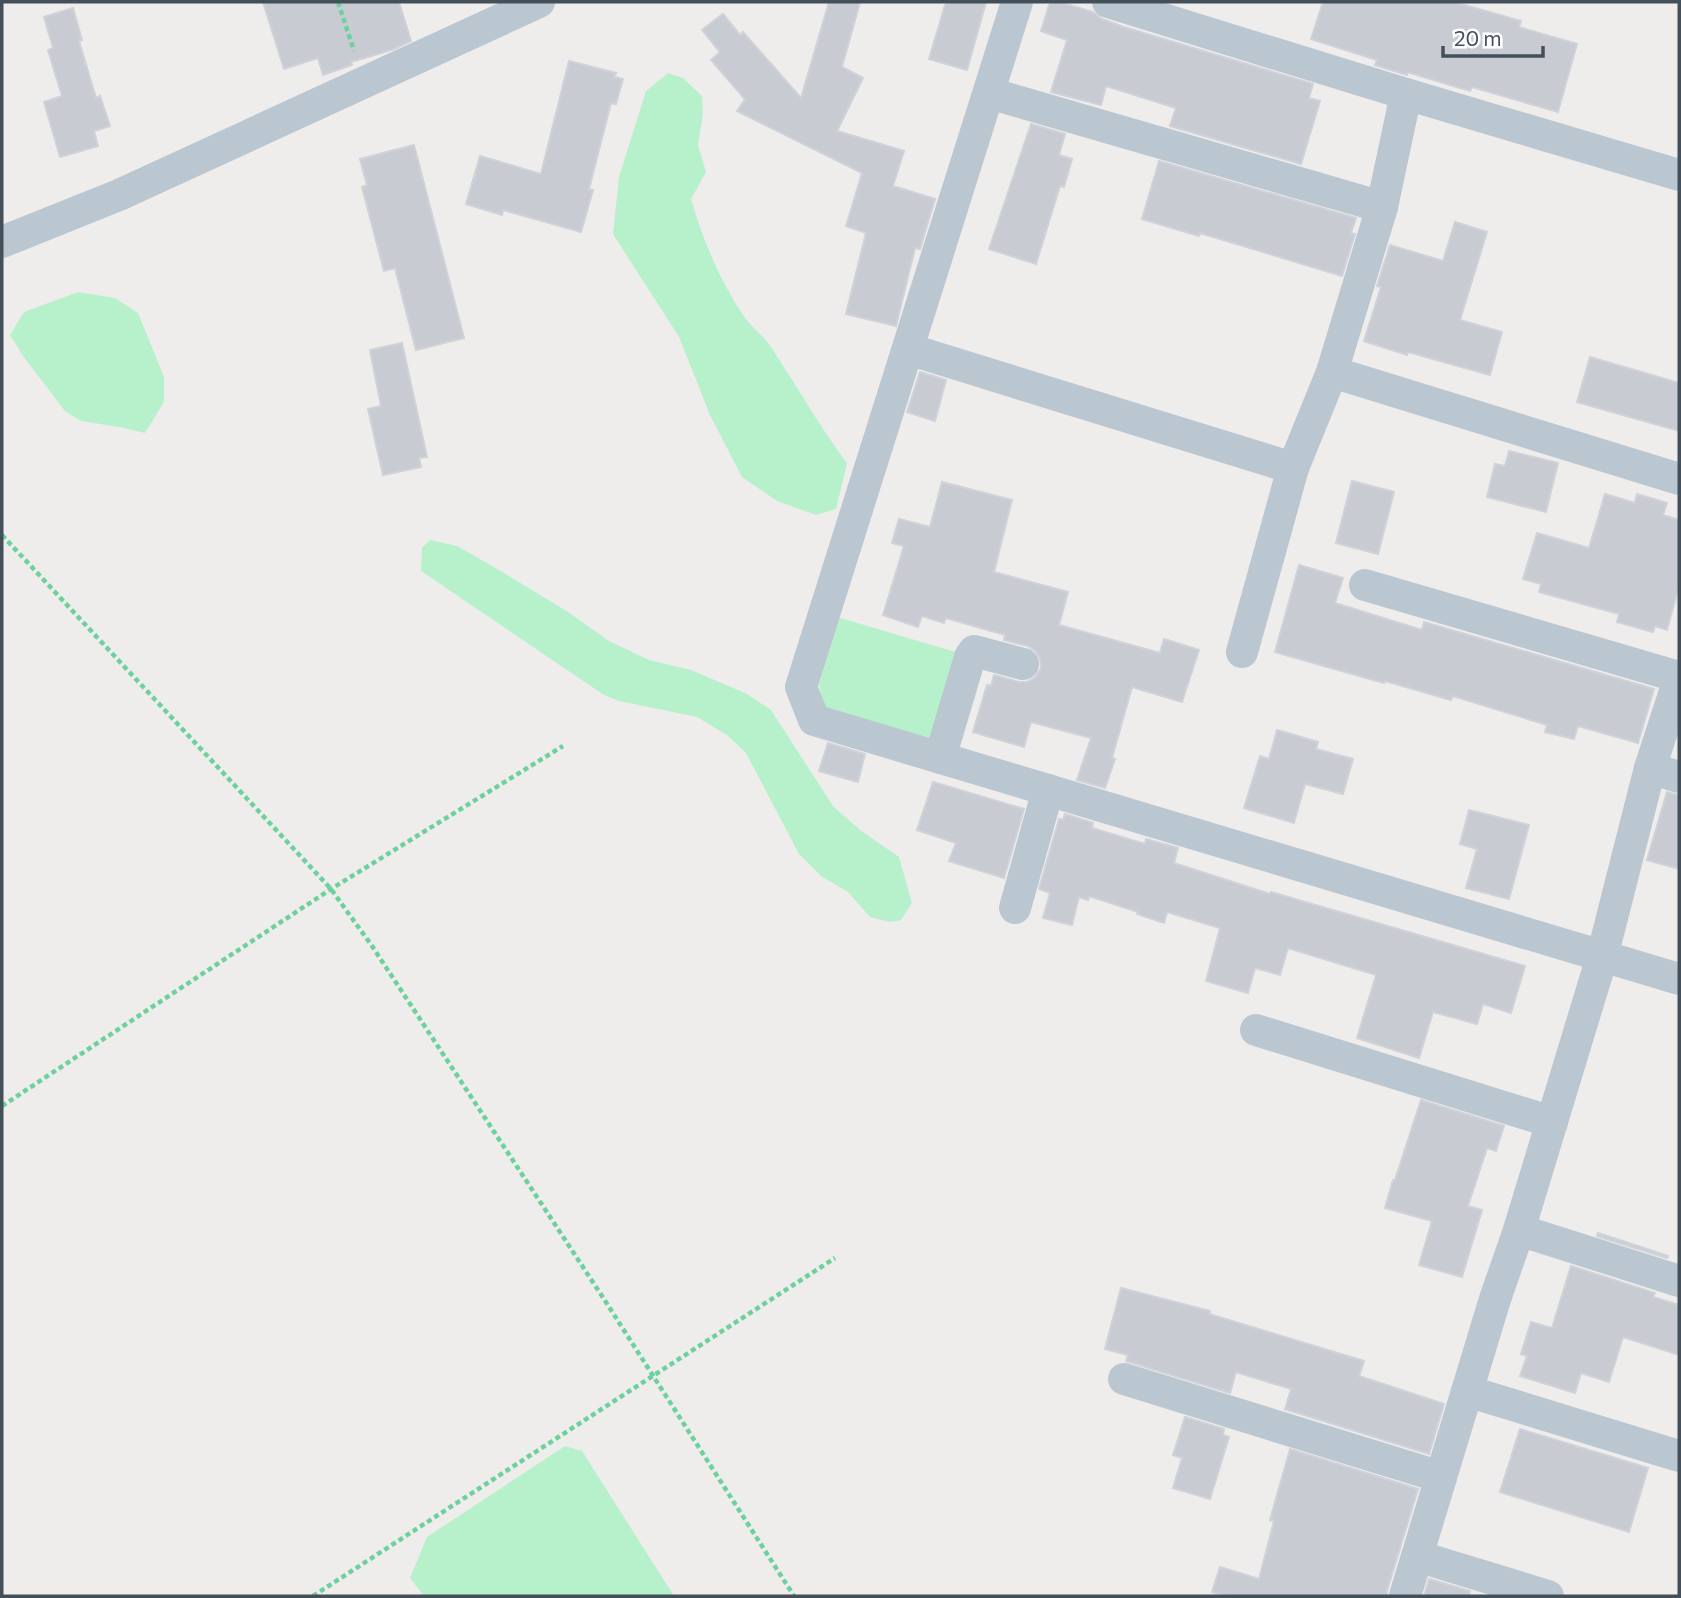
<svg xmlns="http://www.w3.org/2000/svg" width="1681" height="1598" font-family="Commissioner,sans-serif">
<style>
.green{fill:#b6f1cb}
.building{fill:#c8cbd1;stroke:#cfd2d8;stroke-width:2}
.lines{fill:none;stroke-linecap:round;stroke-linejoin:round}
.path{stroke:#6cd19d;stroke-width:4.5;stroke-dasharray:5 3.5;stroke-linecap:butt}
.minor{stroke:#bbc7d0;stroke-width:32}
</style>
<rect width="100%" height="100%" fill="#efecec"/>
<!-- green -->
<g class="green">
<path d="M668,73L683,78L702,96L703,114L698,145L706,172L691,199C703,240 719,279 743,315C751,327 763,335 771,347C797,386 819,426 847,463L836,509L816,515L777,501L742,477L710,415L679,337L613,234L619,177L646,91Z"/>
<polygon points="78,292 115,298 138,313 164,377 164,402 145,433 119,427 81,421 65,411 23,356 10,335 24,312"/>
<polygon points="430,540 457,546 494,567 568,612 609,641 649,660 691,670 745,693 771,710 833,806 860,830 899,857 912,903 901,920 890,922 870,917 848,892 821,876 799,854 746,753 727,735 697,717 619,701 604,695 421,571 422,548"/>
<polygon points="837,617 959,653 932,748 825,714 819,685"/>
<polygon points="565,1446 582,1451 674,1596 424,1596 410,1578 427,1537"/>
</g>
<!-- building -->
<g class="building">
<polygon points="263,2 399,2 411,41 394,49 351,62 352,65 323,75 318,58 284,69"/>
<polygon points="829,2 860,2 842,67 863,78 837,131 904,151 893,186 935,199 920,249 915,248 896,326 846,314 866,233 846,226 862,173 737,111 745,99 711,60 720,52 702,30 723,14 740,35 743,32 801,98"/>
<polygon points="946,2 986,2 967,70 929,59"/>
<polygon points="1050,2 1059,2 1093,12 1102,19 1124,27 1313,84 1309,98 1320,101 1301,164 1170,126 1176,108 1106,86 1101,105 1051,92 1067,40 1041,31"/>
<polygon points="1323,2 1454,2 1521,21 1519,27 1577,44 1558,112 1472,87 1470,91 1407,72 1407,75 1375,65 1377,60 1311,39"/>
<polygon points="73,8 82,40 79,41 96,98 100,96 110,126 94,131 98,146 60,157 44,102 62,96 48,50 53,48 44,17"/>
<polygon points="569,61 616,73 614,77 623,79 616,104 611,103 589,189 593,190 581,232 503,210 502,215 466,204 480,156 541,174"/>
<polygon points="1031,124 1065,134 1059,155 1072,159 1064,187 1060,186 1036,264 989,249"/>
<polygon points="414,145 464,338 416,350 395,268 384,271 362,187 367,185 360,159"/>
<polygon points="1159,161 1356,218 1351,233 1355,234 1342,276 1200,233 1199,236 1142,219"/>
<polygon points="1455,222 1487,232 1460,320 1502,332 1490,375 1408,352 1407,355 1364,341 1381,287 1377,286 1390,245 1443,261"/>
<polygon points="402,343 427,457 419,458 421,467 383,475 368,409 381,406 370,350"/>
<polygon points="1590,357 1679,383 1679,431 1577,402"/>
<polygon points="920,372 946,380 935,421 907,412"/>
<polygon points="1509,451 1558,463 1546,512 1487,497 1495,464 1505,466"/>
<polygon points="1352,481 1394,492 1378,554 1336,543"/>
<polygon points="942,482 1012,500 994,572 1068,592 1059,625 1160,653 1164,639 1199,650 1182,702 1132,687 1112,758 1115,759 1105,788 1077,780 1091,738 1031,722 1024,747 973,732 987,685 991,686 994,675 1019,682 1027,682 1035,677 1041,668 1040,659 1035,651 1028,646 1004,640 1005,635 946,618 944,623 922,616 918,627 883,615 904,546 892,543 899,519 930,527"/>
<polygon points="1605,494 1635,503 1637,494 1667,503 1663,515 1679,520 1679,586 1667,630 1655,626 1653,632 1617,622 1619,614 1539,592 1541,584 1523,579 1537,533 1589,548"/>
<polygon points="1299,565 1343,578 1335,603 1422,630 1424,622 1654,689 1638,743 1578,726 1574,739 1545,732 1547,725 1453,696 1451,700 1385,681 1384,683 1275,652"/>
<polygon points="1277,730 1318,742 1316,749 1353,759 1343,794 1305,784 1294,823 1244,808 1260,756 1269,759"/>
<polygon points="828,743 865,754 858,782 819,771"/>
<polygon points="933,782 1024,809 1004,878 949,861 956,843 917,830"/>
<polygon points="1667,792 1679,795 1679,869 1647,860"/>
<polygon points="1469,810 1529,825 1509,899 1466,888 1477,849 1460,844"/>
<polygon points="1065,814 1093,823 1092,828 1145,844 1146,839 1178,848 1174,863 1270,894 1271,892 1525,966 1511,1013 1483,1004 1477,1024 1433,1012 1419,1058 1357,1038 1376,975 1288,948 1280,975 1255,968 1248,993 1206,981 1220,928 1167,912 1164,923 1137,914 1138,912 1089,896 1088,900 1079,897 1072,925 1043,918 1050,893 1039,889 1059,819 1063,820"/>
<polygon points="1421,1100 1504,1126 1496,1151 1487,1148 1468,1206 1482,1210 1462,1277 1419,1265 1432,1221 1385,1208 1393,1180 1395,1180"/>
<polygon points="1598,1233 1647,1249 1668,1256 1667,1258 1597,1236"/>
<polygon points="1571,1266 1655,1293 1653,1297 1679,1305 1679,1355 1623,1337 1609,1382 1581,1373 1575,1393 1520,1376 1527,1356 1521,1354 1531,1322 1552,1328"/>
<polygon points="1121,1288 1210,1311 1209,1314 1364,1361 1359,1376 1444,1404 1429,1454 1285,1409 1291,1389 1236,1372 1230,1393 1126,1361 1128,1355 1105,1349"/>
<polygon points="1185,1417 1224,1429 1223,1435 1229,1437 1210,1499 1173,1488 1182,1458 1173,1455"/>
<polygon points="1520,1429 1648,1468 1629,1532 1500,1492"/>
<polygon points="1290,1449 1418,1489 1387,1591 1387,1596 1226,1596 1212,1592 1220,1567 1259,1579 1274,1521 1270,1520"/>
<polygon points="1429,1579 1470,1591 1469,1596 1424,1596"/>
</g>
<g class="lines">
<!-- path -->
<g class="path">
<polyline points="338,2 354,51"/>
<polyline points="2,535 331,889 372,946 602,1296 794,1596"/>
<polyline points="2,1106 331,889 563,746"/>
<polyline points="313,1596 835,1258"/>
</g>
<!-- minor -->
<g class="minor">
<polyline points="1017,2 801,687 814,720 1679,979"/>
<polyline points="1108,2 1406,94 1679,175"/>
<polyline points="989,93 1382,207"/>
<polyline points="2,242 119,195 539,2"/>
<polyline points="908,349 1293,468"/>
<polyline points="1332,372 1679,479"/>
<polyline points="1365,585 1679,677"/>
<polyline points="1242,652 1293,468 1332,372 1382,207 1406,94"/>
<polyline points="940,758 970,657 974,651 1023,664"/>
<polyline points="1650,768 1679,777"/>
<polyline points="1015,908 1048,790"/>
<polyline points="1256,1030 1552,1122"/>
<polyline points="1519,1230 1679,1281"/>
<polyline points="1124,1379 1441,1477"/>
<polyline points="1467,1391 1679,1456"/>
<polyline points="1417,1556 1548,1596"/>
<polyline points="1405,1596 1495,1299 1519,1230 1602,957 1650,768 1679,679"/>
</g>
</g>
<!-- border -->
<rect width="1681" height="1598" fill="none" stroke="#43505a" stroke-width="7"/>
<!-- scale -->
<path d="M1443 46v10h100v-10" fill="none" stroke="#43505a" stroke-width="3.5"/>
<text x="1454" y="46" font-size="21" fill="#43505a" stroke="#ffffff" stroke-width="5" paint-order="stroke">20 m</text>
</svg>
